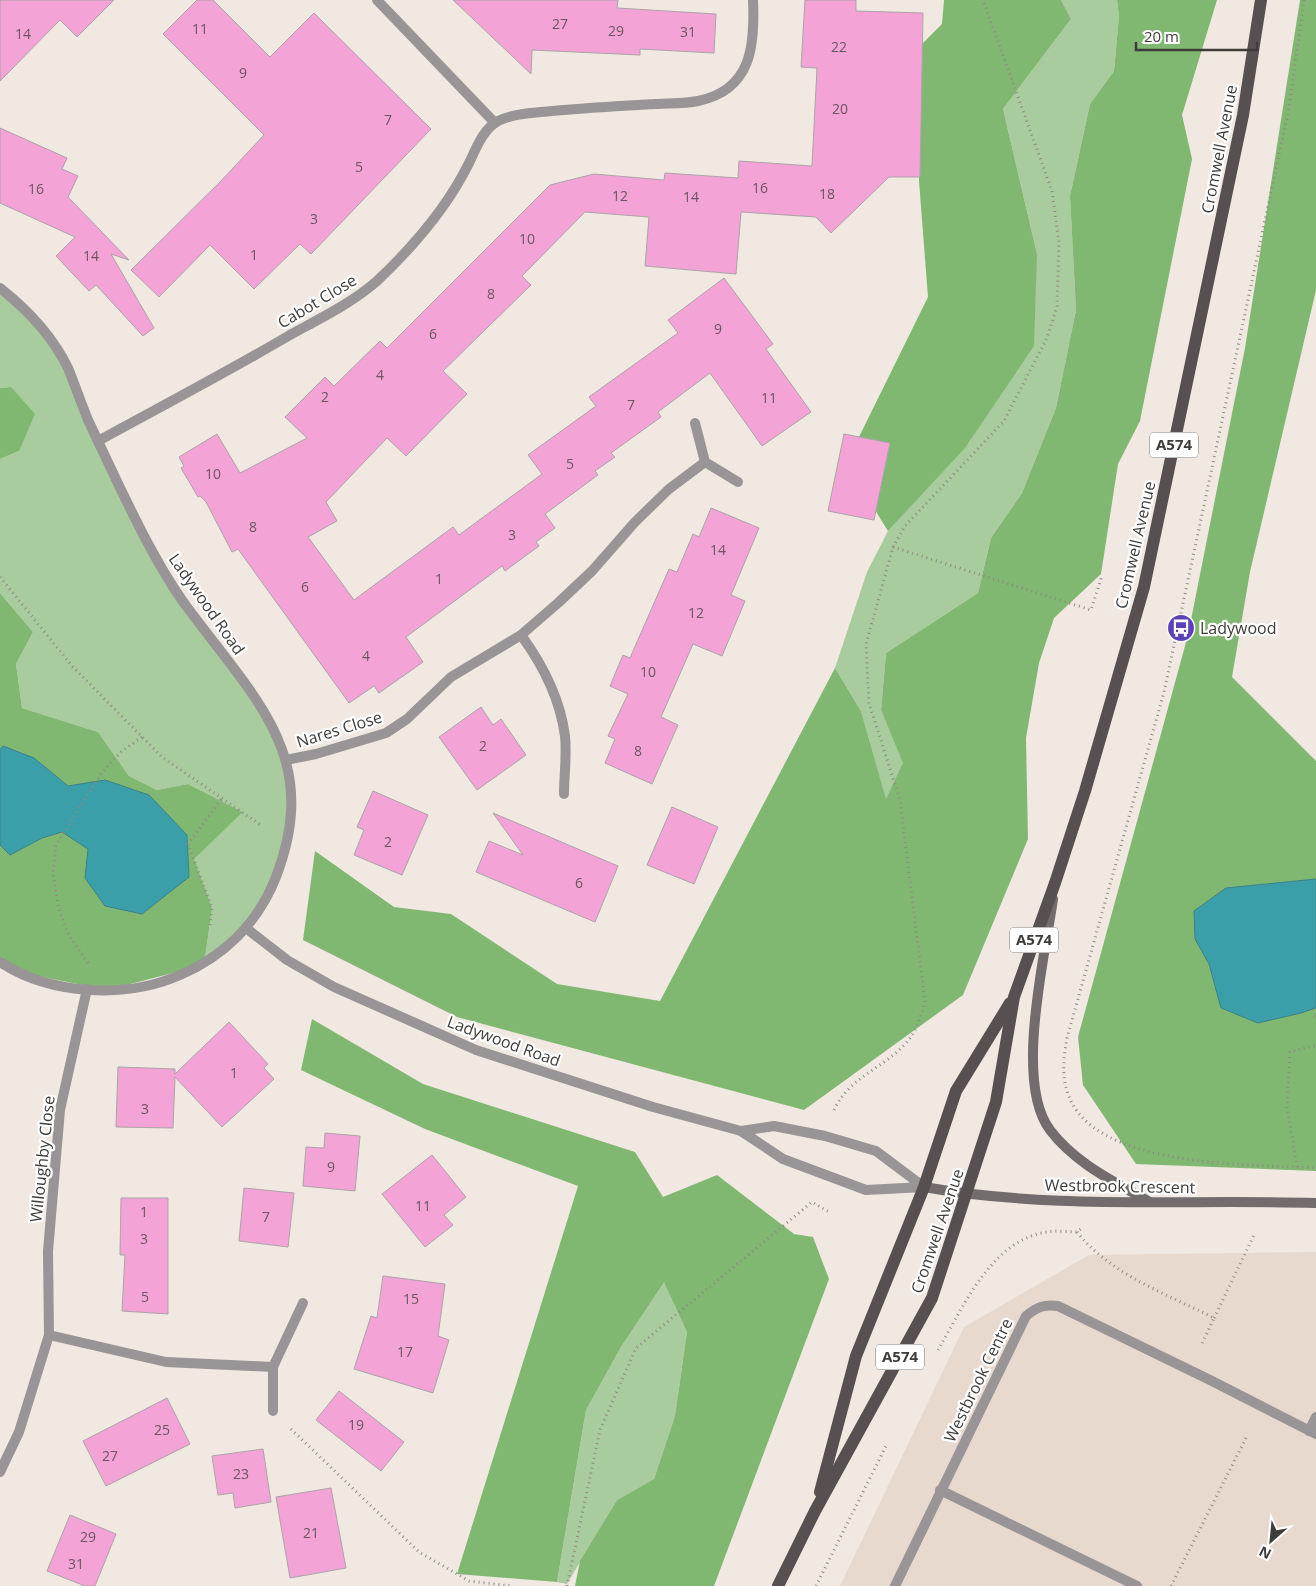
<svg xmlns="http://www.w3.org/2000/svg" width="1316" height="1586" font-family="'Open Sans',sans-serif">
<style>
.built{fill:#e7d9ce}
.green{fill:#a8cc9e}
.forest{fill:#80b871}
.water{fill:#3b9faa;stroke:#3c8188}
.building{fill:#f3a3d6;stroke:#aba3a8}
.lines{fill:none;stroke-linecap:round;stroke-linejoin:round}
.path{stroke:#8f8a85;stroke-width:3;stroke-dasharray:1 4;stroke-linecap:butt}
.lane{stroke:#999495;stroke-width:10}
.street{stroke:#999495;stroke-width:10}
.secondary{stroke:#726c6d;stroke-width:10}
.primary{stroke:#575050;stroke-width:12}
.labels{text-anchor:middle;stroke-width:4.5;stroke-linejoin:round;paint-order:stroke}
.number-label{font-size:14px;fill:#6b5660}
.shield{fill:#fff;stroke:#787674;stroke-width:1}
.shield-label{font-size:15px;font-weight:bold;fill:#3e3c39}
.street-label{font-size:16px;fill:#3e3c39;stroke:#fff}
.poi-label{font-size:16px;fill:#3e3c39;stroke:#fff;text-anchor:start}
</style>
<rect width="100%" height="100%" fill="#f0e8e1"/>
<!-- built -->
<polygon class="built" points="1316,1252 1316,1586 840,1586 964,1327 1089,1255"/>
<!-- green -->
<g class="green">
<polygon points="1061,0 1117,0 1119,16 1114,71 1090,104 1070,196 1076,310 1056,408 1022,493 991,538 978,593 886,653 881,710 904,763 886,800 861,711 835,668 867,572 888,531 970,441 1037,254 1003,109 1071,19"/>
<polygon points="0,288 54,342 98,441 190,612 254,694 286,760 290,831 260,908 204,965 212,908 193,859 243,812 188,784 157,790 129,776 98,732 22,708 16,664 33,632 0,593 0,459 19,451 11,387 0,388"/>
<polygon points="664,1281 687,1332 675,1416 654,1479 617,1500 567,1584 557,1582 586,1410 621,1347"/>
</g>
<!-- forest -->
<g class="forest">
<polygon points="944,0 1061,0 1071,19 1003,109 1037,254 1034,346 965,448 888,531 854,476 856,443 928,297 919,181 919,47 942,24"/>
<polygon points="1117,0 1217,0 1182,115 1192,159 1140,421 1118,464 1101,574 1054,618 1039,663 1026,738 1028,839 963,995 804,1110 457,1017 303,940 315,851 394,907 451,914 557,984 660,1001 835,668 861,711 886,799 903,763 881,710 886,653 978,593 991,538 1022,493 1056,408 1076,310 1070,196 1090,104 1114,71 1119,16"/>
<polygon points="1300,0 1316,0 1316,290 1250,572 1232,677 1316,761 1316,1171 1136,1164 1083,1085 1078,1037 1188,635 1245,348"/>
<polygon points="11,387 35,414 19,451 0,459 0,388"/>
<polygon points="0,593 33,632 16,664 22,708 98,732 129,776 157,790 188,784 243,812 194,859 212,908 204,965 107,990 13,971 0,962"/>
<polygon points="312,1019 423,1084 635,1152 663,1197 717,1175 794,1234 813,1237 829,1279 714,1586 575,1586 580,1561 617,1500 654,1479 675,1416 687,1332 664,1282 621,1347 586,1410 557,1582 457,1574 578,1186 425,1129 301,1070"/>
</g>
<!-- water -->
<g class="water">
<polygon points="3,746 34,758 68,786 105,780 149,795 187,835 189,877 142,914 105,906 85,878 88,849 62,832 42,838 10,855 0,845 0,749"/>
<polygon points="1316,879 1316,1008 1301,1013 1258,1023 1221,1008 1209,964 1195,939 1194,911 1226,888"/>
</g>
<!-- building -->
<g class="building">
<polygon points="0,0 114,0 77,37 60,20 0,81"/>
<polygon points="197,0 213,0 270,57 314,13 431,129 311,254 300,244 254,289 210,245 159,297 131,270 220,182 264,135 163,34"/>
<polygon points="453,0 618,0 617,8 716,14 714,53 640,49 640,55 532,50 531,74"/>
<polygon points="805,0 856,0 856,11 923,13 920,177 889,177 831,233 816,217 741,212 736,274 645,266 649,217 585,212 522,276 531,285 443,371 467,394 406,456 387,438 326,502 337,521 308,537 354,600 453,527 459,535 542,474 528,455 596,406 589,397 678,333 668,320 724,278 773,344 766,349 811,412 762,446 710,373 658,412 661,417 611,453 615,457 595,471 598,475 545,514 555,528 536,542 539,546 505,571 502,566 406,637 423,662 379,693 374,686 349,703 238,549 232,552 206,502 200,496 198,497 181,468 184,466 179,457 217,434 240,473 307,438 285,417 325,377 334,386 380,341 387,348 550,185 594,174 664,180 665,173 738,178 739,161 812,166 817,68 801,67"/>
<polygon points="0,128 67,158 62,169 78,176 68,197 129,260 111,254 154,328 143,336 96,285 89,291 56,256 75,237 0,203"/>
<polygon points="844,434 890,443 874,520 828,511"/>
<polygon points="711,508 759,528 731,595 745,601 722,656 693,644 661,717 678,725 652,784 605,763 615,739 608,736 628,694 610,686 623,655 630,658 669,569 677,572 693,534 699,537"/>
<polygon points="481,707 493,725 501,719 526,755 477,790 439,737"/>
<polygon points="373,791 428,815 402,875 354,855 364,830 357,827"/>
<polygon points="672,807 718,827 694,884 647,865"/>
<polygon points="493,813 618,866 595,922 476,872 489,841 523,855"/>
<polygon points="229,1022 268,1064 264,1068 274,1079 222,1127 175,1077 173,1128 116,1127 118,1067 175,1069 175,1074"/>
<polygon points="325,1133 360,1136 355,1191 303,1186 306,1147 324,1148"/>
<polygon points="432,1155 466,1197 444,1215 453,1225 425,1247 382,1194"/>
<polygon points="244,1188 294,1193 288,1247 239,1241"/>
<polygon points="121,1198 168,1198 168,1314 122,1311 125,1255 120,1255"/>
<polygon points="383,1276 445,1284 438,1336 449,1340 433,1393 354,1369 371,1316 377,1318"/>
<polygon points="339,1391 404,1442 381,1471 316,1420"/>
<polygon points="167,1398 190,1444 106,1486 83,1441"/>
<polygon points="263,1449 271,1502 235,1508 233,1493 218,1495 212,1456"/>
<polygon points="331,1488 346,1568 290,1578 276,1497"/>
<polygon points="70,1515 116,1534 95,1586 85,1586 47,1571"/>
</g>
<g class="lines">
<!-- path -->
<g class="path">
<path d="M1304,0L1289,108L1164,692L1067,1038C1064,1057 1061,1075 1068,1094C1094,1169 1251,1164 1316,1168"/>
<polyline points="893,547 1091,610 1102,576"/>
<polyline points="0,577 72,666 162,757 262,826"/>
<polyline points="210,925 212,908 188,844 223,797"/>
<polyline points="88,963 67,932 58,906 53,873 56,845 103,771 121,752 142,737"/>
<polyline points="1314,1016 1316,1016"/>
<path d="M834,1110C850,1076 883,1069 906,1043C917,1031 921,1016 925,1001L900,800L869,703L866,644L893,547L905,526L1004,421L1047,338L1057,307L1059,243L1052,191L983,0"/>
<polyline points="1297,1167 1287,1107 1290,1052 1316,1045"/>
<path d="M1077,1232C1111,1275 1167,1294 1214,1318L1201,1346"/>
<polyline points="1214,1318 1254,1235"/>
<path d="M938,1350C963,1308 991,1240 1047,1232C1056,1230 1068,1232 1077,1232L1082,1228"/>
<polyline points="291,1429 419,1552 469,1581 510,1586"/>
<polyline points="567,1586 600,1430 636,1348 812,1202 829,1212"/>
<polyline points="816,1586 886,1446"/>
<polyline points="1171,1586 1246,1438"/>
</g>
<!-- lane -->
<g class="lane">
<polyline points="1309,1431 1316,1417"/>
<polyline points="940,1490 1137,1586"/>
</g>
<!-- street -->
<g class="street">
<polyline points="377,0 495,123"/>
<path d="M0,288C28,310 52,335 68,368C75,385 81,403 88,420C109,464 129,509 152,551C164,573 178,596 193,615C259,703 321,760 276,877C258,923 224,956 180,975C126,999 50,995 0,962"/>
<polyline points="695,423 705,462 738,482"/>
<path d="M98,441C162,406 227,372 290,335C319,319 352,303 377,281C414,246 447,208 469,163C476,149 483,129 498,121C515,113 534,113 552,111C586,108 621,106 655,104C669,103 684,104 698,101C752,90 755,45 753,0"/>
<path d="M521,635C543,665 560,698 565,736C567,755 564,776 564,794"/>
<polyline points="286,760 316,754 386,733 407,719 451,677 521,635 558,603 592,571 635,522 669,489 705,462"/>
<polyline points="246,928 287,960 334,987 476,1050 653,1107 741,1131 783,1159 866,1190 924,1187"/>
<polyline points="741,1131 774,1126 825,1136 876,1151 924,1187"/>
<polyline points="49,1335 166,1362 273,1367 273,1411"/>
<polyline points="273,1367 303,1303"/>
<polyline points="0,1472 19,1432 49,1335 48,1251 60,1110 87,989"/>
<path d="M895,1586L1026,1316C1037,1307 1044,1304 1058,1306L1210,1380L1316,1434"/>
</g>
<!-- secondary -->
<g class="secondary">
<path d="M1053,899C1045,956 1014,1083 1050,1130C1075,1163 1113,1181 1148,1201"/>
<path d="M924,1187C1054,1210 1185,1199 1316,1203"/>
</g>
<!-- primary -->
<g class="primary">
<polyline points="820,1492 856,1356 924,1187 956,1091 1010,1003"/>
<polyline points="778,1586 815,1511 932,1298 996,1102 1014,997 1055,883 1085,791 1144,587 1243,115 1261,0"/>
</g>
</g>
<!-- icons -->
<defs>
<g id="bus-disc" transform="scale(1.4375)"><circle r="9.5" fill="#5d41b9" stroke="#fff"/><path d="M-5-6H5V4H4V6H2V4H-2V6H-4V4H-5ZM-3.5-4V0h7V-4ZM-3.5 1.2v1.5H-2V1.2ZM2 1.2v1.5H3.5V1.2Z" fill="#fff"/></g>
</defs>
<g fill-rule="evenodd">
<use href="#bus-disc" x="1181" y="628"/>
</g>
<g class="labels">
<!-- number labels -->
<g class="number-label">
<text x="560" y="29">27</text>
<text x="200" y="34">11</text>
<text x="616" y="36">29</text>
<text x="688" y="37">31</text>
<text x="23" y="39">14</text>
<text x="839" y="52">22</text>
<text x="243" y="78">9</text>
<text x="840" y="114">20</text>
<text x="388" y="125">7</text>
<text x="359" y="172">5</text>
<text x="760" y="193">16</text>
<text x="36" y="194">16</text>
<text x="827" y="199">18</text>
<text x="620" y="201">12</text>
<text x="691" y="202">14</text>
<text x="314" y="224">3</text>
<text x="527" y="244">10</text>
<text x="254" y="260">1</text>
<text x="91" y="261">14</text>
<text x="491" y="299">8</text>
<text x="718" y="334">9</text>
<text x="433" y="339">6</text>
<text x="380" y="380">4</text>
<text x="325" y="402">2</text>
<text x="769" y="403">11</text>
<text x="631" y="410">7</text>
<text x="570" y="469">5</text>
<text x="213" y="479">10</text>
<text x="253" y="532">8</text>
<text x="512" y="540">3</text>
<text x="718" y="555">14</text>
<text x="439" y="584">1</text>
<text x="305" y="592">6</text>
<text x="696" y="618">12</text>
<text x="366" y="661">4</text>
<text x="648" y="677">10</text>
<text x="483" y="751">2</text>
<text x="638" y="756">8</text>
<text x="388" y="847">2</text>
<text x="579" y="888">6</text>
<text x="234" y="1078">1</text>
<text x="145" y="1114">3</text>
<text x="331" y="1172">9</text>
<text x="423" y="1211">11</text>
<text x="144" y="1217">1</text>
<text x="266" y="1222">7</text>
<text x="144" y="1244">3</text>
<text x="145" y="1302">5</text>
<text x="411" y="1304">15</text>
<text x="405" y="1357">17</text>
<text x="356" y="1430">19</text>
<text x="162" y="1435">25</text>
<text x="110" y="1461">27</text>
<text x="241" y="1479">23</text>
<text x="311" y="1538">21</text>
<text x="88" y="1542">29</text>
<text x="76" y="1569">31</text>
</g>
<!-- shield labels -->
<g class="shield">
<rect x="1150" y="432.5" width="48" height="25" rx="4"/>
<rect x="1010" y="927.5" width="48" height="25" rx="4"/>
<rect x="876" y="1344.5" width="48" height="25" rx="4"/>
</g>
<g class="shield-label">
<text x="1174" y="450">A574</text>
<text x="1034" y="945">A574</text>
<text x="900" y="1362">A574</text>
</g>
<!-- street labels -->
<g class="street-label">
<text transform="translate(1219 149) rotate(-79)" y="6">Cromwell Avenue</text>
<text transform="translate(317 301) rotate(-31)" y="6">Cabot Close</text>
<text transform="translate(1135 545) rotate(-77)" y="6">Cromwell Avenue</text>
<text transform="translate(207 604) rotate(55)" y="6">Ladywood Road</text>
<text transform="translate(339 729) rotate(-17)" y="6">Nares Close</text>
<text transform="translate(504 1041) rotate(20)" y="6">Ladywood Road</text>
<text transform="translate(42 1159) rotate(-84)" y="6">Willoughby Close</text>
<text transform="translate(1120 1186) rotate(1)" y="6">Westbrook Crescent</text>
<text transform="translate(937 1231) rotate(-71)" y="6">Cromwell Avenue</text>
<text transform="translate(978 1380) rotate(-64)" y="6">Westbrook Centre</text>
</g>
<!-- poi labels -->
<g class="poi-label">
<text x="1200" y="634">Ladywood</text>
</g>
</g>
<!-- north arrow -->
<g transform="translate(1271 1541) rotate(207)" stroke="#ffffff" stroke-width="4" paint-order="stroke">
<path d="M0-4L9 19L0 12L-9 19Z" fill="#3e3c39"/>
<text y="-8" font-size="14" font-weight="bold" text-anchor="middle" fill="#3e3c39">N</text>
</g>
<!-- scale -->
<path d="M1136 42v8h121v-8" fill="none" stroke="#3e3c39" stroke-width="2.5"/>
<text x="1144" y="42" font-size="15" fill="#3e3c39" stroke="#ffffff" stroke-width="4" paint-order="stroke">20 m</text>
</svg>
